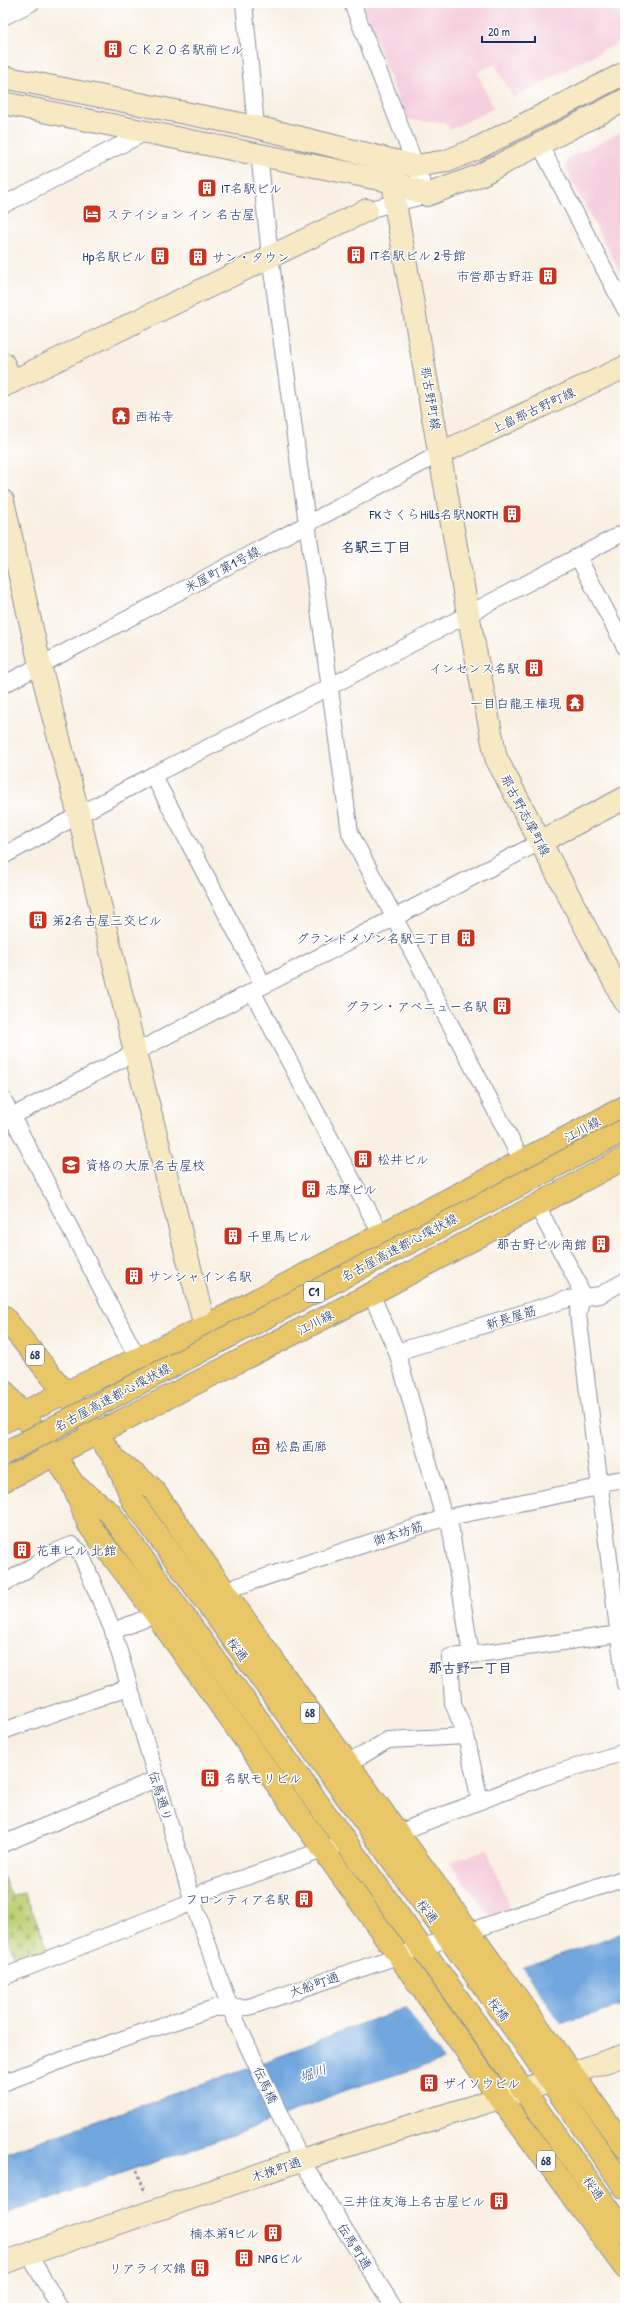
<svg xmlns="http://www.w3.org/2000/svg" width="628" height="2311" font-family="'Patrick Hand','Klee One',sans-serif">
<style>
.built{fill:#f4cfdd}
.grass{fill:url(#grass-tufts);stroke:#6c8068}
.cemetery{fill:url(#cemetery-stones);stroke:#6c8068}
.water{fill:#6fa6dd;stroke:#456a9e}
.pier{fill:#f9f0e3}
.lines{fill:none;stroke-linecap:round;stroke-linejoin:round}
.street-casing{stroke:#8a90a0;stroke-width:18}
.secondary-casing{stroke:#8a90a0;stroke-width:24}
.primary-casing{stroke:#8a90a0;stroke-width:24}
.path{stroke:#8a90a0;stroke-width:2.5;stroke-dasharray:3 3;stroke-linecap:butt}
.street{stroke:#fff;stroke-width:16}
.secondary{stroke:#f6e9c3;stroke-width:22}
.primary{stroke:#e9c769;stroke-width:22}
.highway-bridge-casing{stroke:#8a90a0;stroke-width:24;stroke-linecap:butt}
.highway-bridge{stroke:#e9c769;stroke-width:22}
.labels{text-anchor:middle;stroke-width:3;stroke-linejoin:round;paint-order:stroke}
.shield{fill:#fff;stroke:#5f6d8e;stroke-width:1}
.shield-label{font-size:12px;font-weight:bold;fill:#1b2f5e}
.poi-label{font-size:13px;fill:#1b2f5e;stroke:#fff;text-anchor:start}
.street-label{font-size:13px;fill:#1b2f5e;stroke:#fff}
.neighbourhood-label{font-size:14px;font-weight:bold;fill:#1b2f5e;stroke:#fff}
.water-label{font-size:14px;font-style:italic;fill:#38598a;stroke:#fff}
</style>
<defs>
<pattern id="grass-tufts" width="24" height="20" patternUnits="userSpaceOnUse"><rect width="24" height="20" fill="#bcd073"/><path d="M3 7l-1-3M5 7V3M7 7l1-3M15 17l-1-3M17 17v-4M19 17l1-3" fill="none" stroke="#a1b366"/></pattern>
<pattern id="cemetery-stones" width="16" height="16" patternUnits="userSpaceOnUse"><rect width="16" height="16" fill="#bcd073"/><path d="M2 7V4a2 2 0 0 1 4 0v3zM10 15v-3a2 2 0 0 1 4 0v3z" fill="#a1b366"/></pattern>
</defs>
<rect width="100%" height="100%" fill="#fff"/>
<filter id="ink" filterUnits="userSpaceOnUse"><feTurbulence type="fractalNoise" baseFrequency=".025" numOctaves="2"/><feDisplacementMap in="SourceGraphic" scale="8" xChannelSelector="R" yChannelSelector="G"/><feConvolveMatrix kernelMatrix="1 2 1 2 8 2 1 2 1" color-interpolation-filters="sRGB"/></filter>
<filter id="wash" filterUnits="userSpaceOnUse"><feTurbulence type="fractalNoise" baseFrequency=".012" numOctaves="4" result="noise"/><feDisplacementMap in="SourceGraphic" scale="16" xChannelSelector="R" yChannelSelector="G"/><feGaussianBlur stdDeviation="0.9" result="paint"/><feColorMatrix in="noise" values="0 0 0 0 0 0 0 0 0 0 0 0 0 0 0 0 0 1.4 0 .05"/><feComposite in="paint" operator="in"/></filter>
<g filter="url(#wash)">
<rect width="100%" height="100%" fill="#f9f0e3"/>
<!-- built -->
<g class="built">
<polygon points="361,3 625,3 625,39 513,98 495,64 477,73 494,108 450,130 445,122 410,120 401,107"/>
<polygon points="625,130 625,282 565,167 567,159"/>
<polygon points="487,1849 510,1910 490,1917 449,1862"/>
</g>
<!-- grass -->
<g class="grass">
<polygon points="349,1867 354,1868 392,1922 392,1926 389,1927 349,1870"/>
<polygon points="591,2113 625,2161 625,2171 586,2116"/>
</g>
<!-- cemetery -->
<polygon class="cemetery" points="3,1876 12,1897 24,1892 48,1948 17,1963 3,1925"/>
<!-- water -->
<polygon class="water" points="625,1932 625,2004 340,2092 264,2124 3,2215 3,2154 275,2058 357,2025"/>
<!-- pier -->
<polygon class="pier" points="520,1965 562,2025 444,2061 405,2006"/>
</g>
<g filter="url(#ink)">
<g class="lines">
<!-- street casing -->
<g class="street-casing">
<g id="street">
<polyline points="244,3 256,127"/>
<polyline points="352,3 427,195 367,210"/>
<polyline points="3,17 31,3"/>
<polyline points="539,143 625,309"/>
<polyline points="259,153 270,256 350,833 522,1161"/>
<polyline points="3,205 146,132"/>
<polyline points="578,557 625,647"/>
<polyline points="3,685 441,453"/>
<polyline points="153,775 257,972 262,986"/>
<polyline points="3,856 153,775 329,687 625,532"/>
<polyline points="252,991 382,1236"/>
<polyline points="3,1099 138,1359"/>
<polyline points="3,1121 540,842"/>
<polyline points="536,1204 577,1281 582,1297 578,1314 625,1684"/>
<polyline points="371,1294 397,1352 444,1518 450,1525 471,1655 450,1657 453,1703 466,1736 480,1801"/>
<polyline points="397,1352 568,1299 600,1295 625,1281"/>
<polyline points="598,1483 625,1479"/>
<polyline points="3,1584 57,1551 72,1545 80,1552 113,1631 193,1902 230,2008 301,2160 394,2308"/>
<polyline points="214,1594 444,1518 599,1487"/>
<polyline points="113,1631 166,1611"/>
<polyline points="471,1655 619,1634"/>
<polyline points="3,1731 129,1687"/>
<polyline points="336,1766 363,1755 388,1740 466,1736"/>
<polyline points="389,1838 415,1826 543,1777 625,1752"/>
<polyline points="3,1844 156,1779"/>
<polyline points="3,1977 183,1906 193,1902 206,1891 346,1842"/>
<polyline points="3,2083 73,2056 214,2008 249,2007 625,1878"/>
<polyline points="28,2253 60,2308"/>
</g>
</g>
<!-- secondary casing -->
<g class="secondary-casing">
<g id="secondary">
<polyline points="3,77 256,127 415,166 447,161 476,149 625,73"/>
<polyline points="3,103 394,182 427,195 478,176 625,100"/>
<polyline points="394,182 395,203 468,614 496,758 625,1002"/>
<polyline points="3,363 12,382"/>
<polyline points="3,386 367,210"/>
<polyline points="441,453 625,367"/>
<polyline points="3,501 40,665 79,816 135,1052 205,1327"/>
<polyline points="540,842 625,798"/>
<polyline points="3,2263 301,2160 484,2103 625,2055"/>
</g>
</g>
<!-- primary casing -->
<g class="primary-casing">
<g id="primary">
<polyline points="3,1316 66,1394 116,1460 133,1501 521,2038 625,2188"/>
<polyline points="3,1390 54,1454 73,1484 110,1513 625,2232"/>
<polyline points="3,1422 205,1327 625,1107"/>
<polyline points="117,1461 152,1488 285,1677 625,2147"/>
<polyline points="3,1481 371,1294 625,1158"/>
<polyline points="73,1485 89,1525 142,1595 490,2084 625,2268"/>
</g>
</g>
<!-- path -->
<polyline class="path" points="137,2170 145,2193"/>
<!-- street -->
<use href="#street" class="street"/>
<!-- secondary -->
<use href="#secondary" class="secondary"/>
<!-- primary -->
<use href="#primary" class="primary"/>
<!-- highway-bridge casing -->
<g class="highway-bridge-casing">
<polyline id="highway-bridge" points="3,1454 625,1130"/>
</g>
<!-- highway-bridge -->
<use href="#highway-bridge" class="highway-bridge"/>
</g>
</g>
<!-- icons -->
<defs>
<g id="building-square" transform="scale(1)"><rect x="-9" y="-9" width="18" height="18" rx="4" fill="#c8321e" stroke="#fff"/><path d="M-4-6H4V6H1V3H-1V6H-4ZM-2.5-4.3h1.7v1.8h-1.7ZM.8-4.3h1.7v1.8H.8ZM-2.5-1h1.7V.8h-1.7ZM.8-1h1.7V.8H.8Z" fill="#fff"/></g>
<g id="hotel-square" transform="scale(1)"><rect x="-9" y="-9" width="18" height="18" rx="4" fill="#c8321e" stroke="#fff"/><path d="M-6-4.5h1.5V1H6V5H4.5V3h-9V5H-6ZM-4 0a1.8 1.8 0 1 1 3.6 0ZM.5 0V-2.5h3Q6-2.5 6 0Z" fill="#fff"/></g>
<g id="temple-square" transform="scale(1)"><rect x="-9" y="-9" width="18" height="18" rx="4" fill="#c8321e" stroke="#fff"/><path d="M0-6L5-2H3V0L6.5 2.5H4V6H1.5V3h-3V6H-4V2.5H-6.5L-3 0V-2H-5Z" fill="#fff"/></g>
<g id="school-square" transform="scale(1)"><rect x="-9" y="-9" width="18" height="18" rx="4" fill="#c8321e" stroke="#fff"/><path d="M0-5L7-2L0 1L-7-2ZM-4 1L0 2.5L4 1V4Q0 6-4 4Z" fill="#fff"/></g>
<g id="museum-square" transform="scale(1)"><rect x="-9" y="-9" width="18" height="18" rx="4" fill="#c8321e" stroke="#fff"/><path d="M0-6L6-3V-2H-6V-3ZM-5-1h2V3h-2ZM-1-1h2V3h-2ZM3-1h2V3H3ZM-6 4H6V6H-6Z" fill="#fff"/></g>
</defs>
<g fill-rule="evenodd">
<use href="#building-square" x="113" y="49"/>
<use href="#building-square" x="207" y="188"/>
<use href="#hotel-square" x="92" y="214"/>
<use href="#building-square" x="356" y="255"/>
<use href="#building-square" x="160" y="256"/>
<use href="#building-square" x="198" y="257"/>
<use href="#building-square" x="548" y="276"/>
<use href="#temple-square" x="121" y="416"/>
<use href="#building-square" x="512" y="514"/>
<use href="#building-square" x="534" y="668"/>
<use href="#temple-square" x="575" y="703"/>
<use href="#building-square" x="38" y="920"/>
<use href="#building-square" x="466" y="938"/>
<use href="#building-square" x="502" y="1006"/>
<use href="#building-square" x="363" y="1159"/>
<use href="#school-square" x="71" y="1165"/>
<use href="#building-square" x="311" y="1189"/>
<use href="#building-square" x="233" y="1236"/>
<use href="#building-square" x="601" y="1244"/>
<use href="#building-square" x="134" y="1276"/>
<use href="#museum-square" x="261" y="1446"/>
<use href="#building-square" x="22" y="1550"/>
<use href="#building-square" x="210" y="1778"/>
<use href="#building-square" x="304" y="1899"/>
<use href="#building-square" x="429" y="2083"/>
<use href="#building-square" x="499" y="2201"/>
<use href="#building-square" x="273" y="2233"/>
<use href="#building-square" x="244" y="2258"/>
<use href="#building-square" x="200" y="2268"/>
</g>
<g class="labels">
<!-- shield labels -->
<g class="shield">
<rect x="304" y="1282" width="20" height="20" rx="3"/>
<rect x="26" y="1345" width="18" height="20" rx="3"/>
<rect x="301" y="1703" width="18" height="20" rx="3"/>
<rect x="537" y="2151" width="18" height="20" rx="3"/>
</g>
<g class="shield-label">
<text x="314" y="1296">C1</text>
<text x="35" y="1359">68</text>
<text x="310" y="1717">68</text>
<text x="546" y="2165">68</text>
</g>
<!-- poi labels -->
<g class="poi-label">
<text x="127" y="54">ＣＫ２０名駅前ビル</text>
<text x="221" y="193">IT名駅ビル</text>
<text x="106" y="219">ステイション イン 名古屋</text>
<text x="370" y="260">IT名駅ビル 2号館</text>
<text x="146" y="261" text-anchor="end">Hp名駅ビル</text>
<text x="212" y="262">サン・タウン</text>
<text x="534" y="281" text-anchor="end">市営那古野荘</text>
<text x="135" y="421">西祐寺</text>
<text x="498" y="519" text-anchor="end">FKさくらHills名駅NORTH</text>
<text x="520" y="673" text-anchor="end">インセンス名駅</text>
<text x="561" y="708" text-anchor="end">一目白龍王権現</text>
<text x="52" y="925">第2名古屋三交ビル</text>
<text x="452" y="943" text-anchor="end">グランドメゾン名駅三丁目</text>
<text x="488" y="1011" text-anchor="end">グラン・アベニュー名駅</text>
<text x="377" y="1164">松井ビル</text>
<text x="85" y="1170">資格の大原 名古屋校</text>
<text x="325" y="1194">志摩ビル</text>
<text x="247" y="1241">千里馬ビル</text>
<text x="587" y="1249" text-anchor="end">那古野ビル南館</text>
<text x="148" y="1281">サンシャイン名駅</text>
<text x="275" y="1451">松島画廊</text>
<text x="36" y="1555">花車ビル 北館</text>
<text x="224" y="1783">名駅モリビル</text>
<text x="290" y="1904" text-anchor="end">フロンティア名駅</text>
<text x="443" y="2088">ザイソウビル</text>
<text x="485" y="2206" text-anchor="end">三井住友海上名古屋ビル</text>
<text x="259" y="2238" text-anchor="end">楠本第9ビル</text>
<text x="258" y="2263">NPGビル</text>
<text x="186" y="2273" text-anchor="end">リアライズ錦</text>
</g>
<!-- street labels -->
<g class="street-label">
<text transform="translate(431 398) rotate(80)" y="5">那古野町線</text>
<text transform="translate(533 410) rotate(-25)" y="5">上畠那古野町線</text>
<text transform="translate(222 569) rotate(-28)" y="5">米屋町第1号線</text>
<text transform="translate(526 815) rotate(62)" y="5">那古野志摩町線</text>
<text transform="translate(582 1129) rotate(-28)" y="5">江川線</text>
<text transform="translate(399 1247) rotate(-28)" y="5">名古屋高速都心環状線</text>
<text transform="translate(511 1317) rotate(-17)" y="5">新長屋筋</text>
<text transform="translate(315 1322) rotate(-27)" y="5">江川線</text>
<text transform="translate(112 1397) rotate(-28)" y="5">名古屋高速都心環状線</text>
<text transform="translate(398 1533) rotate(-18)" y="5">御本坊筋</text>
<text transform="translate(238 1649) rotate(54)" y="5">桜通</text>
<text transform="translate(161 1796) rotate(73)" y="5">伝馬通り</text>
<text transform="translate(428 1911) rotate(54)" y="5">桜通</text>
<text transform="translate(314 1984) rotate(-19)" y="5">大船町通</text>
<text transform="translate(499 2009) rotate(53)" y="5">桜橋</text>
<text transform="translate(266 2085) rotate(65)" y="5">伝馬橋</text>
<text transform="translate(276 2169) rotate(-19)" y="5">木挽町通</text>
<text transform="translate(594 2188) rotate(55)" y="5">桜通</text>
<text transform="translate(355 2246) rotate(58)" y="5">伝馬町通</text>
</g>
<!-- neighbourhood labels -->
<g class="neighbourhood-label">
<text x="376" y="552">名駅三丁目</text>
<text x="470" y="1673">那古野一丁目</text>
</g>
<!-- water labels -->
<g class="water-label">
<text transform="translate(313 2073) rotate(-20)" y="5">堀川</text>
</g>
</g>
<!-- margin -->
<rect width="628" height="2311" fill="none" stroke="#fff" stroke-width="16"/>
<!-- scale -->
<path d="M482 36v6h53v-6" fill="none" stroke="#1b2f5e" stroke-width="2"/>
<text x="488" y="36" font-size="12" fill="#1b2f5e" stroke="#ffffff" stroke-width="3" paint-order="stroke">20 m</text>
</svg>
